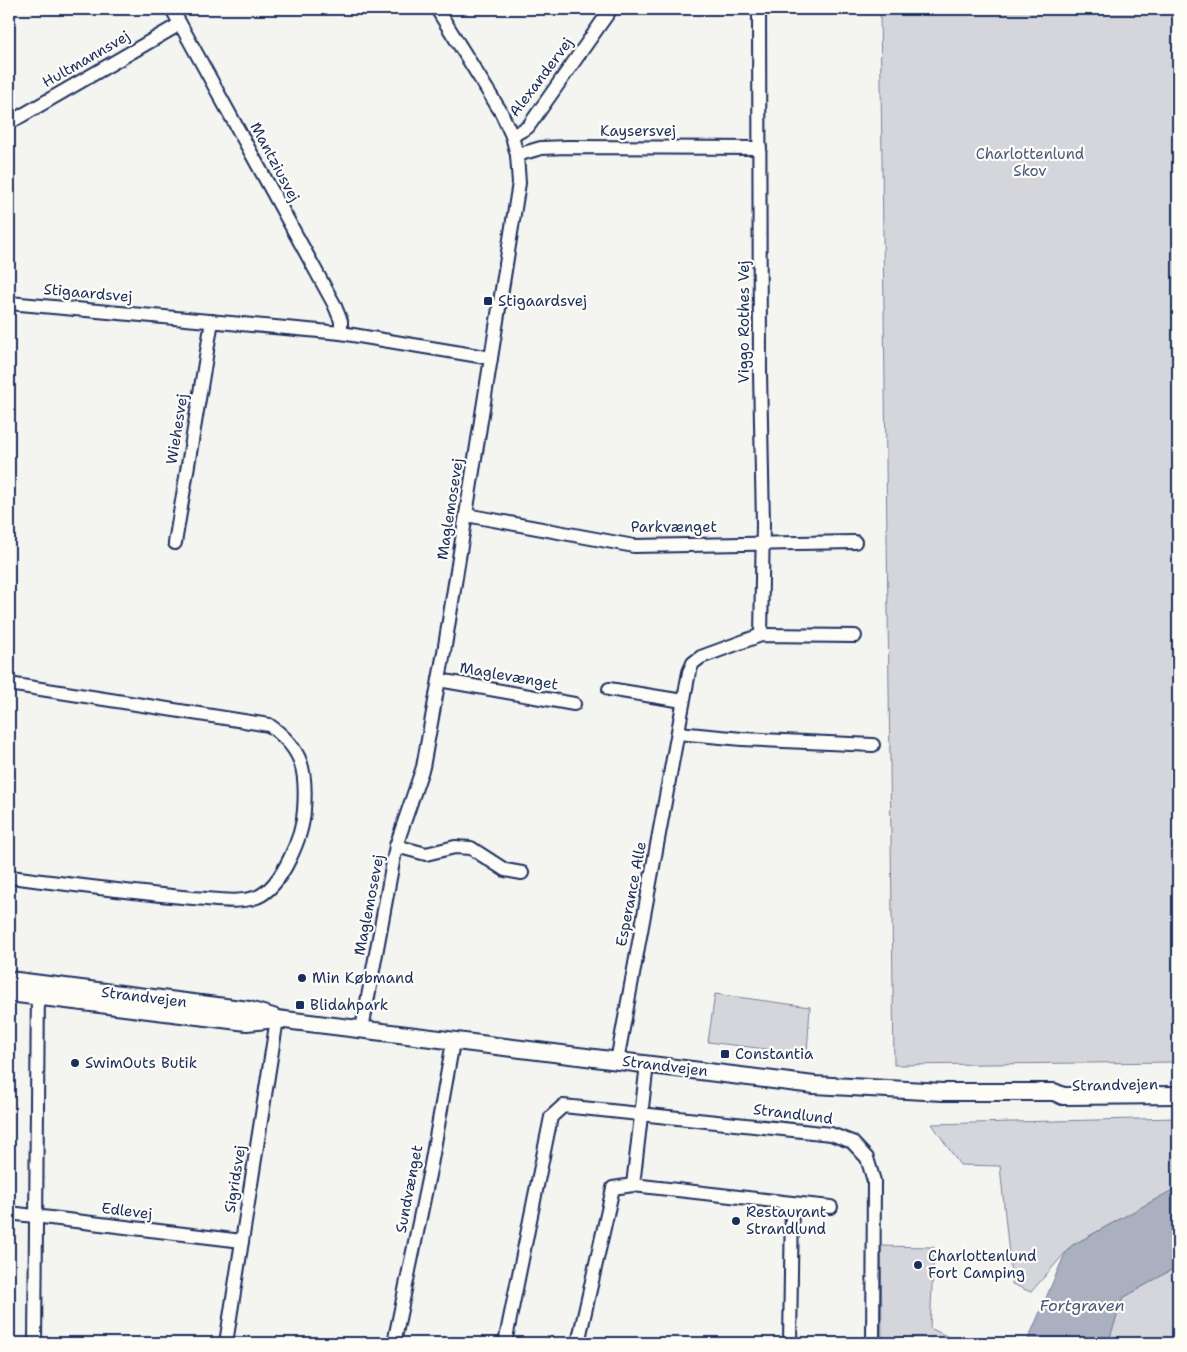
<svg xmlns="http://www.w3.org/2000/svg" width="1187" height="1352" font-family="'Shantell Sans',sans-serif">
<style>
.green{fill:#d4d6db;stroke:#78829c}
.water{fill:#aab0bf;stroke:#717c98}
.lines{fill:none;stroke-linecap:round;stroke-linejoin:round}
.minor-casing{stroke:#1b2f5e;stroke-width:16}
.major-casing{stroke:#1b2f5e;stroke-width:20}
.minor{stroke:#fdfcf7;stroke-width:12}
.major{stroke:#fdfcf7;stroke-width:16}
.poi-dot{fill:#1b2f5e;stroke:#fdfcf7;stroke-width:2}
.labels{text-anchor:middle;stroke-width:4.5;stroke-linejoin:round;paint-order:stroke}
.street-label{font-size:15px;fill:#1b2f5e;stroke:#fdfcf7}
.park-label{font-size:15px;fill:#49597d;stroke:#fdfcf7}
.poi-label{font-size:15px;fill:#1b2f5e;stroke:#fdfcf7;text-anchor:start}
.water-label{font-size:16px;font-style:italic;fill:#46567b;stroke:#fdfcf7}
</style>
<rect width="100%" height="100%" fill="#f4f4f1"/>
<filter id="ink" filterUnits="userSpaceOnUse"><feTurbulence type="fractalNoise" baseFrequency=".02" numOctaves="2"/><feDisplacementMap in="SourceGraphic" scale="10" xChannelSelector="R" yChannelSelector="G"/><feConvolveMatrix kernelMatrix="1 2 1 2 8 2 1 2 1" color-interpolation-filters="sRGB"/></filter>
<g filter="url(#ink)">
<!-- green -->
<g class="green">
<polygon points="880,9 1178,9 1178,1062 894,1065"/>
<polygon points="715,994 810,1007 807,1054 708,1042"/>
<polygon points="1178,1118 1178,1187 1071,1246 1031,1292 1012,1284 1000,1166 960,1165 932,1124"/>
<polygon points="881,1246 934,1247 930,1328 961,1343 882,1343"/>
<polygon points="1178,1266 1178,1343 1108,1343 1123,1298"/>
</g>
<!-- water -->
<polygon class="water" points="1178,1187 1178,1266 1123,1298 1108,1343 1027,1342 1064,1256 1071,1246"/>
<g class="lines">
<!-- minor casing -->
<g class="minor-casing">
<g id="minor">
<polyline points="172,9 334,304 341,321 341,333"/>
<polyline points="759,9 760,372 763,524 761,635"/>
<polyline points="9,123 180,24"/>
<polyline points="512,136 528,127 611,9"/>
<polyline points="517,155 541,148 568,147 760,148"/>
<polyline points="9,303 341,333 491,358"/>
<polyline points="466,515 634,546 855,542"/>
<polyline points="175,543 212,321"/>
<polyline points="439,680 574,704"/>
<path d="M9,684L269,725C303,749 307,771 304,810C303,835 282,887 257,897C237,904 214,899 193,898C132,893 70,884 9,877"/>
<polyline points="609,689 683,701"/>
<polyline points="678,733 742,739 873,745"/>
<polyline points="396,846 426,854 455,847 471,848 505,870 522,873"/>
<polyline points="362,1029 396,846 423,767 444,652 519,183 517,155 512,136 501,112 437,9"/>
<polyline points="617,1061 689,672 693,663 701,657 761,635 855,636"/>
<polyline points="647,1064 633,1185 792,1203 790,1343"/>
<polyline points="792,1203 831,1207"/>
<polyline points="9,1213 242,1241"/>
<polyline points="35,1343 38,988"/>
<polyline points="226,1343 277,1019"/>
<polyline points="394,1343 431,1165 453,1042"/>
<polyline points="505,1343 551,1117 563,1106 831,1134 852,1142 867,1158 874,1181 873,1343"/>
<polyline points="578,1343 613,1188 633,1185"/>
</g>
</g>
<!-- major casing -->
<g class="major-casing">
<g id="major">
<polyline points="9,980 249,1010 273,1017"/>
<polyline points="9,993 247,1022 277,1019 814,1085 943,1092 1054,1092 1063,1096 1178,1095"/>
</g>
</g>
<!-- minor -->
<use href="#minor" class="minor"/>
<!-- major -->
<use href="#major" class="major"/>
</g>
</g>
<!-- markers -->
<g class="poi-dot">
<rect x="483" y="296" width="10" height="10" rx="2.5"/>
<circle cx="302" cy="978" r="5"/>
<rect x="295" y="1000" width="10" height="10" rx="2.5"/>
<rect x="720" y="1049" width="10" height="10" rx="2.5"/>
<circle cx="75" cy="1063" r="5"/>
<circle cx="736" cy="1221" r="5"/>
<circle cx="918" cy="1265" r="5"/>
</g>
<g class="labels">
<!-- street labels -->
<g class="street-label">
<text transform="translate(86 59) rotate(-30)" y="5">Hultmannsvej</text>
<text transform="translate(541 77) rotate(-53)" y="5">Alexandervej</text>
<text x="638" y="136">Kaysersvej</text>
<text transform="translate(275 162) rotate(62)" y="5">Mantziusvej</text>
<text transform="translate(88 293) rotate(5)" y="5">Stigaardsvej</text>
<text transform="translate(744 322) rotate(-90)" y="5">Viggo Rothes Vej</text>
<text transform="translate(177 429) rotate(-81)" y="5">Wiehesvej</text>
<text transform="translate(450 509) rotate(-81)" y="5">Maglemosevej</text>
<text x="674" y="532">Parkvænget</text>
<text transform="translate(509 676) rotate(10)" y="5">Maglevænget</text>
<text transform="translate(631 894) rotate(-79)" y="5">Esperance Alle</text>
<text transform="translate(369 905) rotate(-79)" y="5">Maglemosevej</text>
<text transform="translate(144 997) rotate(7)" y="5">Strandvejen</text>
<text transform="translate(665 1066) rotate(7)" y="5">Strandvejen</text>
<text transform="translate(1115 1085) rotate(-1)" y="5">Strandvejen</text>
<text transform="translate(793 1114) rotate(7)" y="5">Strandlund</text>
<text transform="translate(235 1179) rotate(-81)" y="5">Sigridsvej</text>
<text transform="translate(409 1189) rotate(-79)" y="5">Sundvænget</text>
<text transform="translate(127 1211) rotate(7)" y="5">Edlevej</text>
</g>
<!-- park labels -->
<g class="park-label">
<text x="1030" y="159">Charlottenlund<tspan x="1030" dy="17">Skov</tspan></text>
</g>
<!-- poi labels -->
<g class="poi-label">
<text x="498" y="306">Stigaardsvej</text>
<text x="312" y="983">Min Købmand</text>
<text x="310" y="1010">Blidahpark</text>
<text x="735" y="1059">Constantia</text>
<text x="85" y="1068">SwimOuts Butik</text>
<text x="746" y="1217">Restaurant<tspan x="746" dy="17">Strandlund</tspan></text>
<text x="928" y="1261">Charlottenlund<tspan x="928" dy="17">Fort Camping</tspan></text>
</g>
<!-- water labels -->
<g class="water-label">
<text x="1082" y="1311">Fortgraven</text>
</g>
</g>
<!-- margin -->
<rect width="1187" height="1352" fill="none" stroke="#fdfcf7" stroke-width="30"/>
<rect x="15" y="15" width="1157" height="1322" fill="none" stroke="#1b2f5e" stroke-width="2" filter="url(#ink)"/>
</svg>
